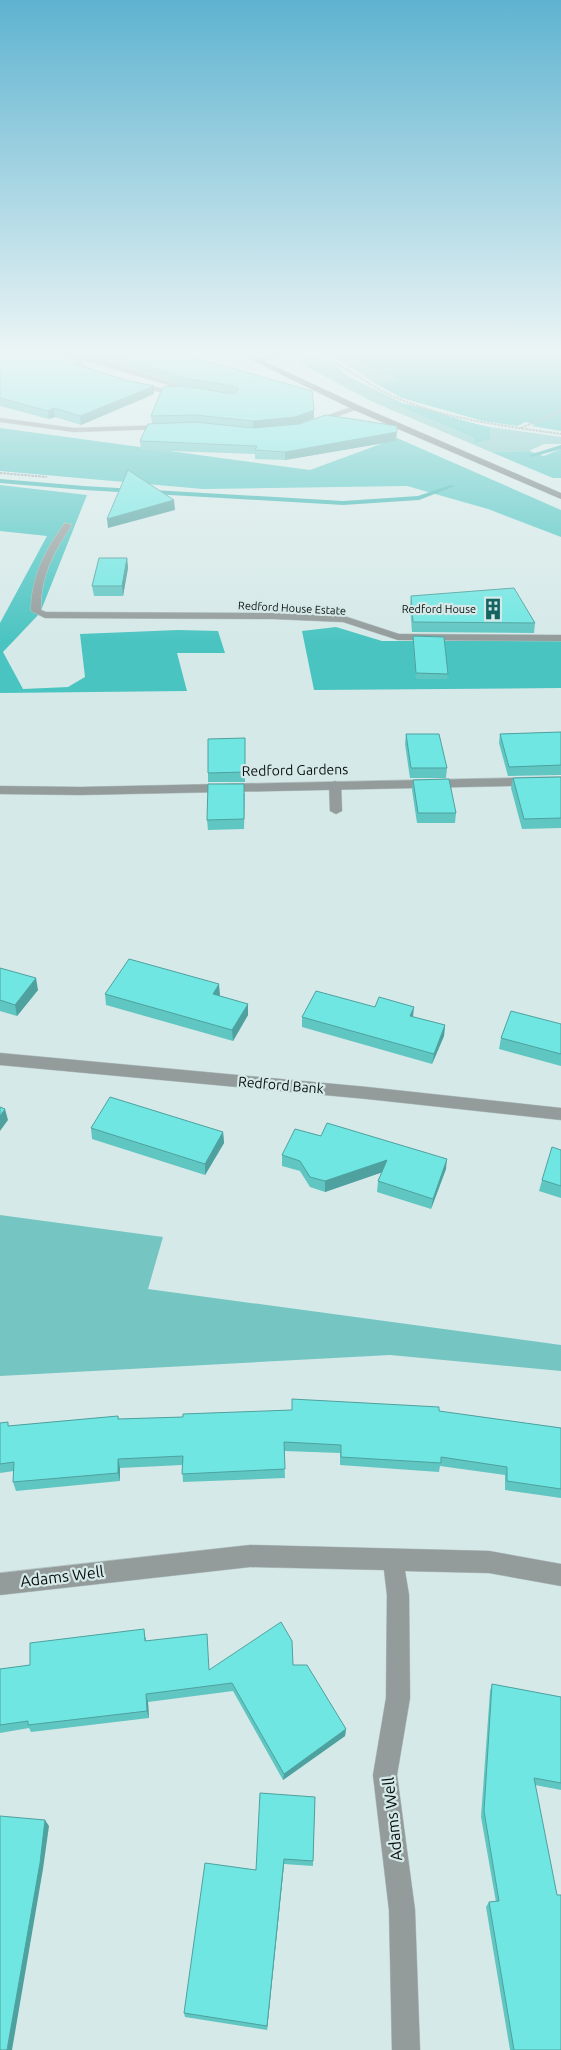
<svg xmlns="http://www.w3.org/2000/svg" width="561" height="2050" font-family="Ubuntu,sans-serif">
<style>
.green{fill:#75c6c3}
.forest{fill:#4ac4c1}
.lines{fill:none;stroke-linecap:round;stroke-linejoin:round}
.stream{fill:#30b1ad;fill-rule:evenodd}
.lane-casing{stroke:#b4c6c5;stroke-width:1}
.street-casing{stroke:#b4c6c5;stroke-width:1}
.secondary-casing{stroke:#b4c6c5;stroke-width:1}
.path{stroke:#92a2a1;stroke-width:2;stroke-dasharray:2.5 1;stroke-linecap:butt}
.lane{fill:#939c9b;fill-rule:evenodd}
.street{fill:#939c9b;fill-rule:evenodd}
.secondary{fill:#6d7978;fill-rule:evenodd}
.wall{fill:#60c6c2}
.shaded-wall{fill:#4ea19e}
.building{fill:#70e6e2;stroke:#4ea19e}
.labels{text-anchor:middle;stroke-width:4.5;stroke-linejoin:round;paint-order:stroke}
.far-street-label{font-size:11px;fill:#080f0e;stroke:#d5e9e8}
.far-poi-label{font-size:11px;fill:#080f0e;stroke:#d5e9e8;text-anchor:end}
.street-label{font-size:14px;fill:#080f0e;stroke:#d5e9e8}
.near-street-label{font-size:16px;fill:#080f0e;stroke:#d5e9e8}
</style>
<rect width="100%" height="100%" fill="#d5e9e8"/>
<!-- green -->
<g class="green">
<polygon points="313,355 333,364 349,377 401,402 388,402 474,438 473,444 490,440 490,427 561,437 561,444 544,444 529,451 491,452 373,402 296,361"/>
<path d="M328,355H337L400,381L380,386C361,376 348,363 328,355Z"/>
<polygon points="0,1215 163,1237 148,1289 561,1345 561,1371 390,1355 0,1376"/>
</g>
<!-- forest -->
<g class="forest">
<polygon points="337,355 561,355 561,431 532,426 535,425 526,422 517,426 483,421 402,398 380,386 399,380"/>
<path d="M386,401C419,403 457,421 490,427V440L473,444L474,438Z"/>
<polygon points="0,428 310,470 397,438 561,510 561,537 488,509 407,486 203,489 0,471"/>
<polygon points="561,449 561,478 553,478 491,452 529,451 544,456"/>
<polygon points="0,485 87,495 40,613 3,652 23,689 68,687 85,677 80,634 178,630 218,631 225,653 177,653 187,691 0,693 0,623 47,536 0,531"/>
<polygon points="336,627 382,641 561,641 561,688 314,690 302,631"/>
</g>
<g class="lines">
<!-- stream -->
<g class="stream">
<polygon points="561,445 561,449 532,457 529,455"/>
<polygon points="0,479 84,486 343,501 418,496 450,485 455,486 419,500 343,505 84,490 0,483"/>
</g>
<!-- lane casing -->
<g class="lane-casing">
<g id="lane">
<polygon points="275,355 284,355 259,363 256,361"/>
<path d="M65,523L72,525C54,551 40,577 41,610L46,612L273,613L344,616L399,634L561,635V641L398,640L343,622L273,619L45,618L31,611C31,577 45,550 65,523Z"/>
<polygon points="335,781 341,784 342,811 336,814 330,811 329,784"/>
</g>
</g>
<!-- street casing -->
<g class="street-casing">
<g id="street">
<polygon points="68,355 87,355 186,387 184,392 168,394 133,386 133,382 136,382 168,390 178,388 84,360 81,364 98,372 94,374 74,367 78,358"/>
<polygon points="354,406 361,408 316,424 309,422"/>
<polygon points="0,418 74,428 165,425 169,427 165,429 74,432 0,422"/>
<polygon points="561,777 561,785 80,795 0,794 0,786 80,787"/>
<polygon points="0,1053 367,1087 561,1108 561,1120 367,1099 0,1065"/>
<polygon points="250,1545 489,1551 561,1564 561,1586 489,1573 405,1571 409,1595 410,1698 397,1775 415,1910 420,2050 392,2050 389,1910 373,1775 386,1698 387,1595 384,1570 250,1567 0,1595 0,1573"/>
</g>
</g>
<!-- secondary casing -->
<g class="secondary-casing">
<polygon id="secondary" points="242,355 251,355 360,406 561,493 561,499 354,410"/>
</g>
<!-- path -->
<g class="path">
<path d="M320,355C347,367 370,387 397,398C449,420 506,426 561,434"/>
<polyline points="521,428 561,411"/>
<polyline points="0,473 47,477"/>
</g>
<!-- lane -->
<use href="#lane" class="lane"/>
<!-- street -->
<use href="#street" class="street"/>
<!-- secondary -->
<use href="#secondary" class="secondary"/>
</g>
<!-- wall -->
<g class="wall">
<polygon points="0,355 75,355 75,359 74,361 77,365 129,381 154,386 154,394 81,425 55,417 49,419 0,406"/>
<polygon points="92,355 186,355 314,410 314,418 296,425 396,441 285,460 255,459 255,454 141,450 140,441 152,424 151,416 183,386"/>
<polygon points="127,558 128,568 123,596 94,596 92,586"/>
<polygon points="411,596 535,623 534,633 412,632 410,606"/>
<polygon points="413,636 448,674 447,679 416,679 413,642"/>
<polygon points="561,732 561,775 508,776 499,743 500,734"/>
<polygon points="406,734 447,768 446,778 410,778 405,744"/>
<polygon points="245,738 245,782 208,782 208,773"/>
<polygon points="561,777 561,828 522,829 511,788 513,778"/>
<polygon points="413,780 456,813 455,823 417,823 412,790"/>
<polygon points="245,793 244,829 208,830 207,820"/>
<polygon points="0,968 38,990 17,1016 0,1011"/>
<polygon points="105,994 220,996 248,1004 248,1015 233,1041 106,1005"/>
<polygon points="302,1017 413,1017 445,1025 444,1036 432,1064 302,1027"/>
<polygon points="561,1024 561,1066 499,1049 501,1038"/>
<polygon points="91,1128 223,1132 224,1143 205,1175 92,1139"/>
<polygon points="321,1136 446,1169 431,1209 377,1192 378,1181 382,1172 325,1192 310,1187 300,1171 282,1166 282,1155"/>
<polygon points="561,1150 561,1198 539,1191 542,1180"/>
<polygon points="439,1411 561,1428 561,1498 505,1490 505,1475 440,1466 439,1472 340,1465 340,1453 284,1451 285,1478 183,1482 182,1465 120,1468 120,1481 16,1491 13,1482 14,1471 0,1473 0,1423 9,1426 118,1416 119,1419"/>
<polygon points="146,1637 146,1641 210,1670 293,1665 346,1729 345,1736 283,1780 233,1691 148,1702 149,1718 31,1732 29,1728 0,1733 0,1669 30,1665"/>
<polygon points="492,1684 561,1697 561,1790 535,1785 561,2050 510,2050 486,1907 489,1902 496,1902 481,1817 490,1691"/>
<polygon points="315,1797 313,1866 284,1864 267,2030 185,2017 184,2013 256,1870"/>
</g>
<!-- shaded-wall -->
<g class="shaded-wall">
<polygon points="72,355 75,355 75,359 71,365 70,357"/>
<polygon points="154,386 154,394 81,425 80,416"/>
<polygon points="54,408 55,417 49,419 48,411"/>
<polygon points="314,410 314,418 295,425 253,429 253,421"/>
<polygon points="397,432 396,441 285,460 285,452"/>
<polygon points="174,500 175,510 108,528 107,519"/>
<polygon points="127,558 128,568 123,596 122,586"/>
<polygon points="36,978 38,990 17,1016 15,1005"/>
<polygon points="219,984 220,995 214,1005 213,994"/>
<polygon points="248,1004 248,1015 233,1041 232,1030"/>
<polygon points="414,1007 413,1017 410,1016"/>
<polygon points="445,1025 444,1036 432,1064 434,1054"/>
<polygon points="5,1109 8,1120 0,1131 0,1116"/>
<polygon points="223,1132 224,1143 205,1175 205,1164"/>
<polygon points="447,1159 446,1169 431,1209 433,1199"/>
<polygon points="387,1160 386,1171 325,1192 325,1181"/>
<polygon points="118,1459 120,1468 120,1481 118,1473"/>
<polygon points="146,1694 148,1702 149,1718 147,1711"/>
<polygon points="346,1729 345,1736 283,1780 284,1774"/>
<polygon points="45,1820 49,1826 43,1869 12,2050 7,2050"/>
<polygon points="284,1859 284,1864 267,2030 267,2026"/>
</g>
<!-- building -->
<g class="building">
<polygon points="0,355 72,355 70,357 77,365 129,381 154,386 80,416 54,408 48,411 0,398"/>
<polygon points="115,355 186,355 312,391 314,410 295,417 253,421 195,415 151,416 163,387 184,386 233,394 239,389 234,386 187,379"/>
<polygon points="326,415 397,426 397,432 285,452 255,450 257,446 140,441 148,424 195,422 253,428 299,424"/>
<polygon points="128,470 174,500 107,519"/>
<polygon points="99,558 127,558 122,586 92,586"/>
<polygon points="514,588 535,623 413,622 411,596"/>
<polygon points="413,636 444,637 448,674 416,673"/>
<polygon points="561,732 561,765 509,767 500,734"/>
<polygon points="406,734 439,734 447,768 411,768"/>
<polygon points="245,738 245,772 208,773 208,739"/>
<polygon points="561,777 561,818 524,819 513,778"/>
<polygon points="449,779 456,813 418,813 413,780"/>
<polygon points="208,784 244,784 244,819 207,820"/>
<polygon points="129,959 219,984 213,994 248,1004 232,1030 105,994"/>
<polygon points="0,968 36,978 15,1005 0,1000"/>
<polygon points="316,991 375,1007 379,997 414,1007 410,1016 445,1025 434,1054 302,1017"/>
<polygon points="511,1011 561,1024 561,1054 501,1038"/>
<polygon points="110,1097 223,1132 205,1164 91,1128"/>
<polygon points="0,1107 5,1109 0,1116"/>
<polygon points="327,1123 447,1159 433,1199 378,1181 387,1160 325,1181 310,1177 300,1161 282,1155 295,1129 321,1136"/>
<polygon points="552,1147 561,1150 561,1186 542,1180"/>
<polygon points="292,1399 439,1407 439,1411 561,1428 561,1489 507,1481 507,1467 441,1457 441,1463 341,1457 341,1445 284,1442 285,1469 182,1474 183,1456 118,1459 118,1473 13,1482 14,1462 0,1464 0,1423 8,1422 8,1426 118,1416 118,1419 183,1417 183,1414 292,1410"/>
<polygon points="281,1622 292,1641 293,1665 307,1665 346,1729 284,1774 232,1683 146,1694 147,1711 28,1725 28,1721 0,1725 0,1669 30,1665 30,1643 144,1629 145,1641 207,1634 209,1670"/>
<polygon points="492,1684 561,1697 561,1783 534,1778 557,1895 561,1895 561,2050 514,2050 489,1902 499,1901 484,1811"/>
<polygon points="260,1793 315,1797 313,1861 284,1859 267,2026 184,2013 205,1863 256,1870"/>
<polygon points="0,1816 45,1820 40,1863 7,2050 0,2050"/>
</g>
<!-- sky -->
<linearGradient id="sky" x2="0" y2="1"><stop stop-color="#5eb3d0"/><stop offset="0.55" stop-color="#ecf5f5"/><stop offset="1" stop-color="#ecf5f5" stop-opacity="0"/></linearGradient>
<rect width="561" height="642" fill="url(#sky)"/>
<!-- icons -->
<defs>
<g id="building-bare" transform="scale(1.725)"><path d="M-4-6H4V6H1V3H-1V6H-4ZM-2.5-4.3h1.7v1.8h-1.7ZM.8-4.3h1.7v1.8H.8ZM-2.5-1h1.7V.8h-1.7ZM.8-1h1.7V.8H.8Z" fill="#156462" stroke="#d5e9e8" stroke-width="2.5" paint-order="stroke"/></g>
</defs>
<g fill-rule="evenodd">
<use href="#building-bare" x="493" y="609"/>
</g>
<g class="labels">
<!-- far-street labels -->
<g class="far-street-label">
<text transform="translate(292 608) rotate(3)" y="4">Redford House Estate</text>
</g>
<!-- far-poi labels -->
<g class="far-poi-label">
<text x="476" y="613">Redford House</text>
</g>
<!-- street labels -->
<g class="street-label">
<text transform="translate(295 770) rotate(-1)" y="5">Redford Gardens</text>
<text transform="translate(281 1085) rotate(5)" y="5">Redford Bank</text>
</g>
<!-- near-street labels -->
<g class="near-street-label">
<text transform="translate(62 1576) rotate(-7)" y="6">Adams Well</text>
<text transform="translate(392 1819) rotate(-96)" y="6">Adams Well</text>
</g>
</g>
</svg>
